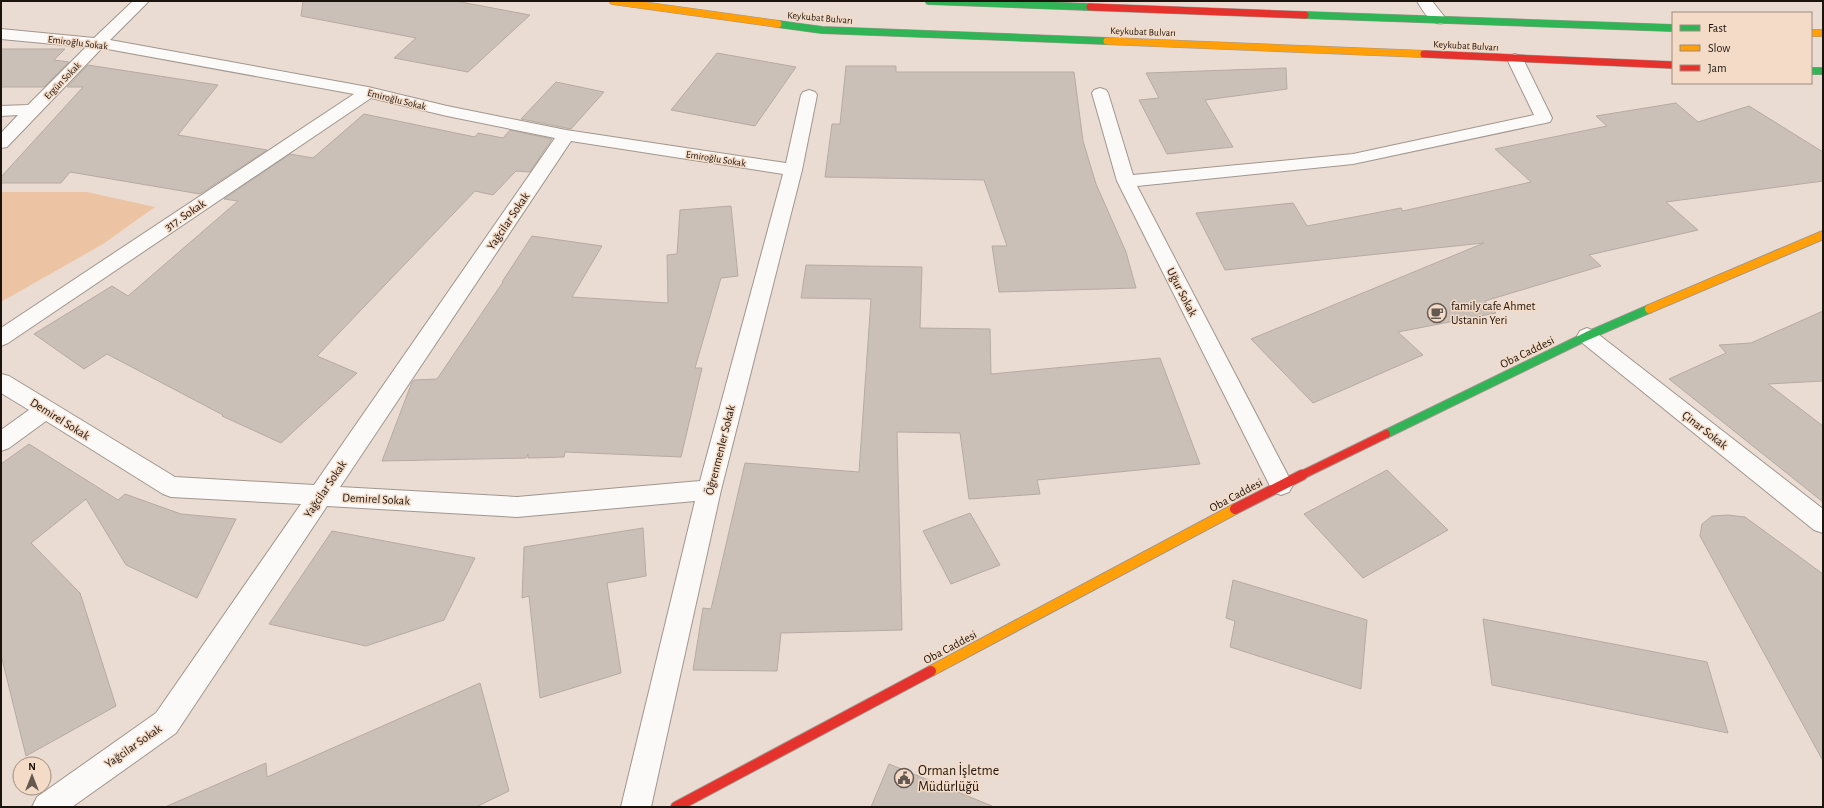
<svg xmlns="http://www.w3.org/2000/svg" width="1824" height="808" font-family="'Alegreya Sans',sans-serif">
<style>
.green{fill:#edc4a3}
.building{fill:#cbc0b8;stroke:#b6aba3}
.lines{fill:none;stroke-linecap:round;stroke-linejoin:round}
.street-casing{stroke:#a0968e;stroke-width:2}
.fast-far1-casing{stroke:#a0968e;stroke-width:8}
.fast-casing{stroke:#a0968e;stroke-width:10}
.slow-far2-casing{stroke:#a0968e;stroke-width:8}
.slow-far1-casing{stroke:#a0968e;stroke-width:10}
.slow-casing{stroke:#a0968e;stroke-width:12}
.jam-far2-casing{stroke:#a0968e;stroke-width:8}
.jam-far1-casing{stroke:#a0968e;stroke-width:10}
.jam-casing{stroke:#a0968e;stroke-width:12}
.street{fill:#fcfaf8;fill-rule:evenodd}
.fast-far1{stroke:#30b455;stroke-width:7}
.fast{stroke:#30b455;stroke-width:8}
.slow-far2{stroke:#ff9f0a;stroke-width:7}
.slow-far1{stroke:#ff9f0a;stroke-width:8}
.slow{stroke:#ff9f0a;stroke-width:10}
.jam-far2{stroke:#e5322d;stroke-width:7}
.jam-far1{stroke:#e5322d;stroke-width:8}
.jam{stroke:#e5322d;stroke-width:10}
.labels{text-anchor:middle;stroke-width:3;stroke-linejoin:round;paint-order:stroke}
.far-street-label{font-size:10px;fill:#1c130c;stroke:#f4dbc7}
.street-label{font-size:12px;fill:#1c130c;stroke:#f4dbc7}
.poi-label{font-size:12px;fill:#1c130c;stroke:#f4dbc7;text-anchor:start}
.near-poi-label{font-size:14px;fill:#1c130c;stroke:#f4dbc7;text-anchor:start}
</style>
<rect width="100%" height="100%" fill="#eadcd2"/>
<!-- green -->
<polygon class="green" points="1,192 87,192 155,207 103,244 1,302"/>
<!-- building -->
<g class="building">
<polygon points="303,1 455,1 530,15 468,72 394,58 416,38 301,16"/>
<polygon points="1,49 65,49 54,60 69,62 44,87 1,87"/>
<polygon points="717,53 796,67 755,126 671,110"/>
<polygon points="88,65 218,85 178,135 267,150 200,194 70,172 61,183 1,183 1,177 83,87 67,87"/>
<polygon points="846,66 896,66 896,72 1074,72 1083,141 1096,184 1126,252 1136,288 999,292 992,246 1007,246 984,180 825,177 832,124 840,124"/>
<polygon points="1286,68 1287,89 1205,100 1233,147 1167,154 1139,100 1159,98 1146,73"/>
<polygon points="556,82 604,92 571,129 521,119"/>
<polygon points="1676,103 1698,122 1749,106 1823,152 1823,181 1666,202 1698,230 1589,255 1601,266 1485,301 1496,313 1398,332 1423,355 1313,403 1251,339 1484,243 1225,270 1196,213 1293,203 1307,226 1401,208 1403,211 1531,182 1495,149 1607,126 1596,116"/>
<polygon points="364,114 475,137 478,133 503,138 510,130 552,139 530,172 516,171 493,195 475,191 317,356 357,373 281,443 222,416 223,415 107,354 84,369 34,334 112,286 128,296 238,201 224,199 290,154 313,158"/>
<polygon points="731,206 738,276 721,278 695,368 702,368 681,457 565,452 564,457 528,458 528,454 526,458 382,461 412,382 414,380 437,379 503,282 502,282 532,236 602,246 572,297 668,303 667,255 677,254 680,210"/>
<polygon points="806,265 922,267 920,328 990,329 991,374 1160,358 1200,464 1037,480 1040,494 969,499 960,433 897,432 902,630 781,633 777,671 693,670 703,608 711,609 745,463 859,472 871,299 801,298"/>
<polygon points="1823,311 1823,381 1768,384 1823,426 1823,502 1669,379 1726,353 1719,345 1751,343"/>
<polygon points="29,444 118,500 125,494 181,514 236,519 197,598 126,565 86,499 31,543 80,593 116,706 26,756 1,655 1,464"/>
<polygon points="1387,470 1448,530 1363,578 1304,514"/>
<polygon points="970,513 1000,565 951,584 923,531"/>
<polygon points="1728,515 1745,517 1823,574 1823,761 1700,536 1702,524 1712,516"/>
<polygon points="643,528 646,576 607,583 621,673 540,698 529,596 522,598 524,547"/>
<polygon points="332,531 475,558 444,620 366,646 269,624"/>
<polygon points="1233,580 1367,620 1361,689 1230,647 1235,621 1226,618"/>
<polygon points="1483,619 1707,662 1728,733 1492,685"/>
<polygon points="480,683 509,791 476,807 165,807 266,763 267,777"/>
<polygon points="889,764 992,806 992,807 871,807"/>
</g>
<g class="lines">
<!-- street casing -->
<g class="street-casing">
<g id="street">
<path d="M133,1H149L110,40L368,87L447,106L566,130L786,163L801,95L803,92L809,90L815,92L817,95L802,170L721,490L651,807H621L695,501L517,517L327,506L176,733L72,807H32L37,797L156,713L301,504L171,497L163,494L46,421L9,448L1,451V430L29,410L1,393V374L9,376L175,477L314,485L555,138L447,116L371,98L8,343L1,346V328L354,94L102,48L7,147L1,148V133L18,115L1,116V106L28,105L86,47L1,39V29L94,38ZM571,141L783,174L700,481L517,497L340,487Z"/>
<path d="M1417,1H1432L1447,20L1444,23C1431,26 1423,11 1417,1Z"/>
<polygon points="1515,54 1521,56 1523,59 1552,118 1550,122 1353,164 1137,186 1293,485 1289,492 1281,495 1273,492 1117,181 1092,93 1094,90 1100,88 1106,90 1108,93 1133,175 1353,154 1534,115 1507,59 1509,56"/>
<polygon points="1587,328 1594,331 1823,509 1823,533 1814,530 1580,341 1577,336 1580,331"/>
</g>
</g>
<!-- fast-far1 casing -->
<g class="fast-far1-casing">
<g id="fast-far1">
<polyline points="929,1 1090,7"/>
<polyline points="1305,15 1673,28"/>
<polyline points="778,24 822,30 1107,41"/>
<polyline points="1811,71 1823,71"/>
</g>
</g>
<!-- fast casing -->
<g class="fast-casing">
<polyline id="fast" points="1386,434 1587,336 1649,309"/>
</g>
<!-- slow-far2 casing -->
<g class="slow-far2-casing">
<g id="slow-far2">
<polyline points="613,1 778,24"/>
<polyline points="1811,33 1823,33"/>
<polyline points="1107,41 1424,54"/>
</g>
</g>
<!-- slow-far1 casing -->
<g class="slow-far1-casing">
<polyline id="slow-far1" points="1649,309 1823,235"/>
</g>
<!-- slow casing -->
<g class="slow-casing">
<polyline id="slow" points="931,671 1235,509"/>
</g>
<!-- jam-far2 casing -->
<g class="jam-far2-casing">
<g id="jam-far2">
<polyline points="1090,7 1305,15"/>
<polyline points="1424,54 1673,65"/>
</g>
</g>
<!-- jam-far1 casing -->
<g class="jam-far1-casing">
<polyline id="jam-far1" points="1300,476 1386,434"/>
</g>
<!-- jam casing -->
<g class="jam-casing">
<g id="jam">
<polyline points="1235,509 1302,475"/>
<polyline points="676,807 931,671"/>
</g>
</g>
<!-- street -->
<use href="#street" class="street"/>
<!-- fast-far1 -->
<use href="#fast-far1" class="fast-far1"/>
<!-- fast -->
<use href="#fast" class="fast"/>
<!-- slow-far2 -->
<use href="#slow-far2" class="slow-far2"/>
<!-- slow-far1 -->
<use href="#slow-far1" class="slow-far1"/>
<!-- slow -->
<use href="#slow" class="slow"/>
<!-- jam-far2 -->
<use href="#jam-far2" class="jam-far2"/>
<!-- jam-far1 -->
<use href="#jam-far1" class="jam-far1"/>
<!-- jam -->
<use href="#jam" class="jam"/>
</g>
<!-- icons -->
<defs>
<g id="cafe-ring" transform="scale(1)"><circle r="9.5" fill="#f4dbc7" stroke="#645951" stroke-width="1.5"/><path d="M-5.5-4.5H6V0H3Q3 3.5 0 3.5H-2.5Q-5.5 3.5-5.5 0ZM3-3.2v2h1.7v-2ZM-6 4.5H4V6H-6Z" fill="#645951"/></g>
<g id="civic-ring" transform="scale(1)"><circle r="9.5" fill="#f4dbc7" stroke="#645951" stroke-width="1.5"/><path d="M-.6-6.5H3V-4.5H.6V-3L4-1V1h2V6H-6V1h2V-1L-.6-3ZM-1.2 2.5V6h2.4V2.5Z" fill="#645951"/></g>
</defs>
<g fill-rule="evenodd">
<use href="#cafe-ring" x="1437" y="313"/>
<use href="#civic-ring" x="904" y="778"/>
</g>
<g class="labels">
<!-- far-street labels -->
<g class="far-street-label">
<text transform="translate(820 17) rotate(5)" y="4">Keykubat Bulvarı</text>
<text transform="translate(1143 31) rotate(2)" y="4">Keykubat Bulvarı</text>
<text transform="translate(78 42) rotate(7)" y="4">Emiroğlu Sokak</text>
<text transform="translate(1466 45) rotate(3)" y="4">Keykubat Bulvarı</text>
<text transform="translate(62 80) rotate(-46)" y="4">Ergün Sokak</text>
<text transform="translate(397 99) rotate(14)" y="4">Emiroğlu Sokak</text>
<text transform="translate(716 158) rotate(9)" y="4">Emiroğlu Sokak</text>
</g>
<!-- street labels -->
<g class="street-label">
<text transform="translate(185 215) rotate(-34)" y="4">317. Sokak</text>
<text transform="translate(508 221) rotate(-56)" y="4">Yağcilar Sokak</text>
<text transform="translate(1182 292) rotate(63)" y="4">Uğur Sokak</text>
<text transform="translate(1527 352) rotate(-26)" y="4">Oba Caddesi</text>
<text transform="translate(60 419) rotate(32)" y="4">Demirel Sokak</text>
<text transform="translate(1705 430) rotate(38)" y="4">Çinar Sokak</text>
<text transform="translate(720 450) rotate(-76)" y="4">Öğrenmenler Sokak</text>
<text transform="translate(325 489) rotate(-56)" y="4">Yağcilar Sokak</text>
<text transform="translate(1236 495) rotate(-28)" y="4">Oba Caddesi</text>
<text transform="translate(376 499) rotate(3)" y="4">Demirel Sokak</text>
<text transform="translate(950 647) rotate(-28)" y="4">Oba Caddesi</text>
<text transform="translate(133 746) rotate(-35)" y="4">Yağcilar Sokak</text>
</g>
<!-- poi labels -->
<g class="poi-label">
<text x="1451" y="310">family cafe Ahmet<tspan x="1451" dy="14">Ustanin Yeri</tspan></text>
</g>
<!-- near-poi labels -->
<g class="near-poi-label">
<text x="918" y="775">Orman İşletme<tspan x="918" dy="16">Müdürlüğü</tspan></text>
</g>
</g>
<!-- border -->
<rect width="1824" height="808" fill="none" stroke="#1c130c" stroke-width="4"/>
<!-- legend -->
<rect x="1672" y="12" width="140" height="72" fill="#f4dbc7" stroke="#9e8b7c"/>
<rect x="1680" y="25" width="20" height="6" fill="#30b455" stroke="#9e8b7c"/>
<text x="1708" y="32" font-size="12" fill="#1c130c">Fast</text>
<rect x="1680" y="45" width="20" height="6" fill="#ff9f0a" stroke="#9e8b7c"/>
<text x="1708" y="52" font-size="12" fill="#1c130c">Slow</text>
<rect x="1680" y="65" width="20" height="6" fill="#e5322d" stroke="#9e8b7c"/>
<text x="1708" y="72" font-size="12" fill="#1c130c">Jam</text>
<!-- north arrow -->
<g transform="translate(32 776)"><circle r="19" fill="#f4dbc7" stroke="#9e8b7c"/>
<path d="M0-3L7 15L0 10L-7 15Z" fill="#645951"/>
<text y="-6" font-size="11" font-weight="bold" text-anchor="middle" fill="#1c130c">N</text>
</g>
</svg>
